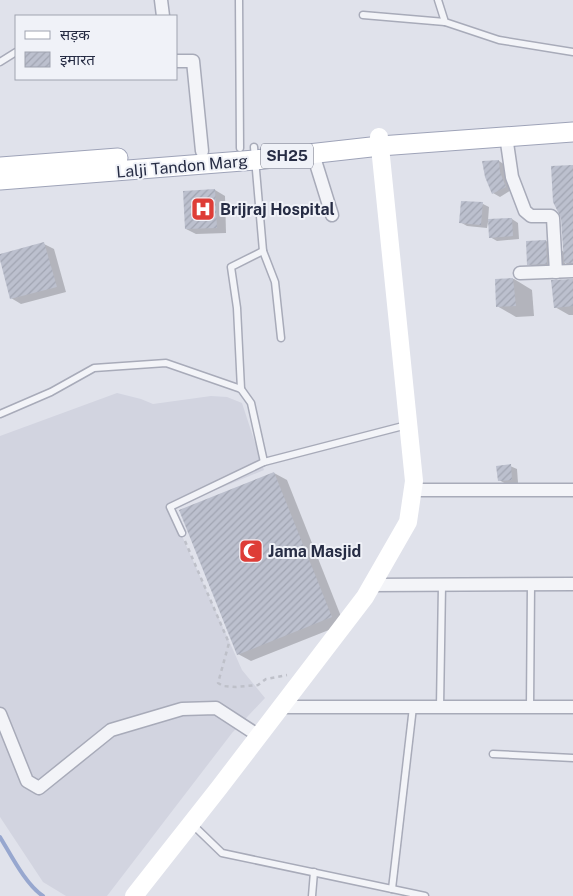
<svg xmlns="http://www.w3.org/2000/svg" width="573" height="896" font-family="'Public Sans','Noto Sans Devanagari',sans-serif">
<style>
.built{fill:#d2d4e0}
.shadow{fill:#0003}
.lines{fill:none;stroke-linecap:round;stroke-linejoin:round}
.stream{stroke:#97a7cf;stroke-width:4}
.building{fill:url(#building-hatch)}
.lane-casing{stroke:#a8abb9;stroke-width:9}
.street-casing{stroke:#a8abb9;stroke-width:15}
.primary-casing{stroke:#9ea3b8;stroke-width:21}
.path{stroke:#bec0c9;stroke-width:2.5;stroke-dasharray:4 4;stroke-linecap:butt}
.lane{stroke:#f3f4f8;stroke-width:6}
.street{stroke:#f3f4f8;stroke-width:12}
.secondary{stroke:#fff;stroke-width:18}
.primary{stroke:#fff;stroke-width:19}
.labels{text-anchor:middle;stroke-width:4;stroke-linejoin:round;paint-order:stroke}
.shield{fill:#f0f2f8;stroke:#63677a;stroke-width:1}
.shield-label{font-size:15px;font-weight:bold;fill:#262c44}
.street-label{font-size:16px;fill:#262c44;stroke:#f0f2f8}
.poi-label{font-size:16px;font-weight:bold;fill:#262c44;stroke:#f0f2f8;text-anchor:start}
</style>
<defs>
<pattern id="building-hatch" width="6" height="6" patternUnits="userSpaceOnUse" patternTransform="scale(1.25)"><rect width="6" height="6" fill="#bcc0ce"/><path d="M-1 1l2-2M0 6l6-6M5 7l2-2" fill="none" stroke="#a1a5b2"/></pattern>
</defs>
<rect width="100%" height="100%" fill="#e0e2eb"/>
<!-- built -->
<polygon class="built" points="117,393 141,399 153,404 211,396 227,397 242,403 264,470 170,509 242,670 265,698 232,733 107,896 66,896 43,882 0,817 0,436"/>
<!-- shadow -->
<g class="shadow">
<polygon points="499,161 505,165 511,190 500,197 493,193"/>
<polygon points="573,166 573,267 565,263 566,274 547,275 529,264 546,241 564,252"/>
<polygon points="215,190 225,196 226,233 196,234 186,229"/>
<polygon points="483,204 489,207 488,221 512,219 518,223 519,239 497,241 490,237 489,222 488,222 487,228 467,226 460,222"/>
<polygon points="44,244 54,249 66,292 21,304 11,298"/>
<polygon points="514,279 532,290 534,316 516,317 497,306 496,280"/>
<polygon points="573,280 573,315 569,315 555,307"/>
<polygon points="510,466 517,469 518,483 506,484 499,480"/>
<polygon points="274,473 287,480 344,624 251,661 238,654"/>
</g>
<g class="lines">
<!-- stream -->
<path class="stream" d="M0,837C11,855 26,885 43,896"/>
</g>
<!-- building -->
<g class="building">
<polygon points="499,160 500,172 506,187 492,194 485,177 482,161"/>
<polygon points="573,165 573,263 564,263 561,218 553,202 551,166"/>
<polygon points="215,189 217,228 185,229 183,191"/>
<polygon points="461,201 483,202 481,225 459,223"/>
<polygon points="512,218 513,236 489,238 488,219"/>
<polygon points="546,240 547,264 527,265 526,241"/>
<polygon points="44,242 57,287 10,299 0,260 0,254"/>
<polygon points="513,278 516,306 496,307 495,279"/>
<polygon points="573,279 573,306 554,308 551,280"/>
<polygon points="511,464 512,480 498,481 496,466"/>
<polygon points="274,472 332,617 237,655 179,510"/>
</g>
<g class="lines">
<!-- lane casing -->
<g class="lane-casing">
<g id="lane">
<polyline points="239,0 240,148"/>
<polyline points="438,0 445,22 499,40 573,52"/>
<polyline points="363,15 445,22"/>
<polyline points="0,62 16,52"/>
<polyline points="254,147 263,251 275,282 281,338"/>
<polyline points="241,389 237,308 231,267 263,251"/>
<polyline points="0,414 51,392 94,368 166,363 241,389 251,403 264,462 407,425"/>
<polyline points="182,533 170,507 264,462"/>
<polyline points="440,707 442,585"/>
<polyline points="530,707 531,584"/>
<polyline points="493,754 573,758"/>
<polyline points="192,824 222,853 425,896"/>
<polyline points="392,889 413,707"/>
<polyline points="312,896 314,872"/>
</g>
</g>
<!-- street casing -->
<g class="street-casing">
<g id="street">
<polyline points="161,0 163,16"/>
<polyline points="176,61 193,61 202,151"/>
<polyline points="506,136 512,177 525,211 531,216 551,216 553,218 556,272"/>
<polyline points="313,154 332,215"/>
<polyline points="520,273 573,271"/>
<polyline points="412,490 573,490"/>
<polyline points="371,585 573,584"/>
<polyline points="281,707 573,707"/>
<polyline points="0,714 27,781 39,788 111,730 182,709 216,708 259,736"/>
</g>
</g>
<!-- primary casing -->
<g class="primary-casing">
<g id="primary">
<polyline points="0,167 118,158"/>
<polyline points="0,180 255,160 380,146 573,132"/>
</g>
</g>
<!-- path -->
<polyline class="path" points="185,541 229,643 218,683 223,686 236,687 258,685 266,679 287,675"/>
<!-- lane -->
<use href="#lane" class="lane"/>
<!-- street -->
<use href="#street" class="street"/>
<!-- secondary -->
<polyline class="secondary" points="134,896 219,788 365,597 408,522 414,481 379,137"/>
<!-- primary -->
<use href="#primary" class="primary"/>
</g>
<!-- icons -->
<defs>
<g id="hospital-square" transform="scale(1.25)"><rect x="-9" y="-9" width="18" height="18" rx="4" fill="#de3d37" stroke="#f0f2f8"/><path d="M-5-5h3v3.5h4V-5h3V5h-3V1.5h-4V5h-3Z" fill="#fff"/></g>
<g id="mosque-square" transform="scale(1.25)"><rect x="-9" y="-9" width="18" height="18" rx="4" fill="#de3d37" stroke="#f0f2f8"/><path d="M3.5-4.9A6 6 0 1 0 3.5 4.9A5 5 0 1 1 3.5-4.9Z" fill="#fff"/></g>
</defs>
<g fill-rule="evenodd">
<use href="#hospital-square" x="203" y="209"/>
<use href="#mosque-square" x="251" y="551"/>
</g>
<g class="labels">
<!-- shield labels -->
<rect class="shield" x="261" y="143.5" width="52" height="25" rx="4"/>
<g class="shield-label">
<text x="287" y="161">SH25</text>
</g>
<!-- street labels -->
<g class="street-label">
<text transform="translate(182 166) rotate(-5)" y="6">Lalji Tandon Marg</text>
</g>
<!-- poi labels -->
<g class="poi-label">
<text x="220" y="215">Brijraj Hospital</text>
<text x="268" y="557">Jama Masjid</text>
</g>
</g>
<!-- legend -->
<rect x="15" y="15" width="162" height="65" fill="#f0f2f8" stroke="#9fa3b0"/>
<rect x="25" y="31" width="25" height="8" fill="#ffffff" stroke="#9fa3b0"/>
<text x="60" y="40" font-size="15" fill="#262c44">सड़क</text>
<rect x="25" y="52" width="25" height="15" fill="url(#building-hatch)" stroke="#9fa3b0"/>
<text x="60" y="65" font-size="15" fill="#262c44">इमारत</text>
</svg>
